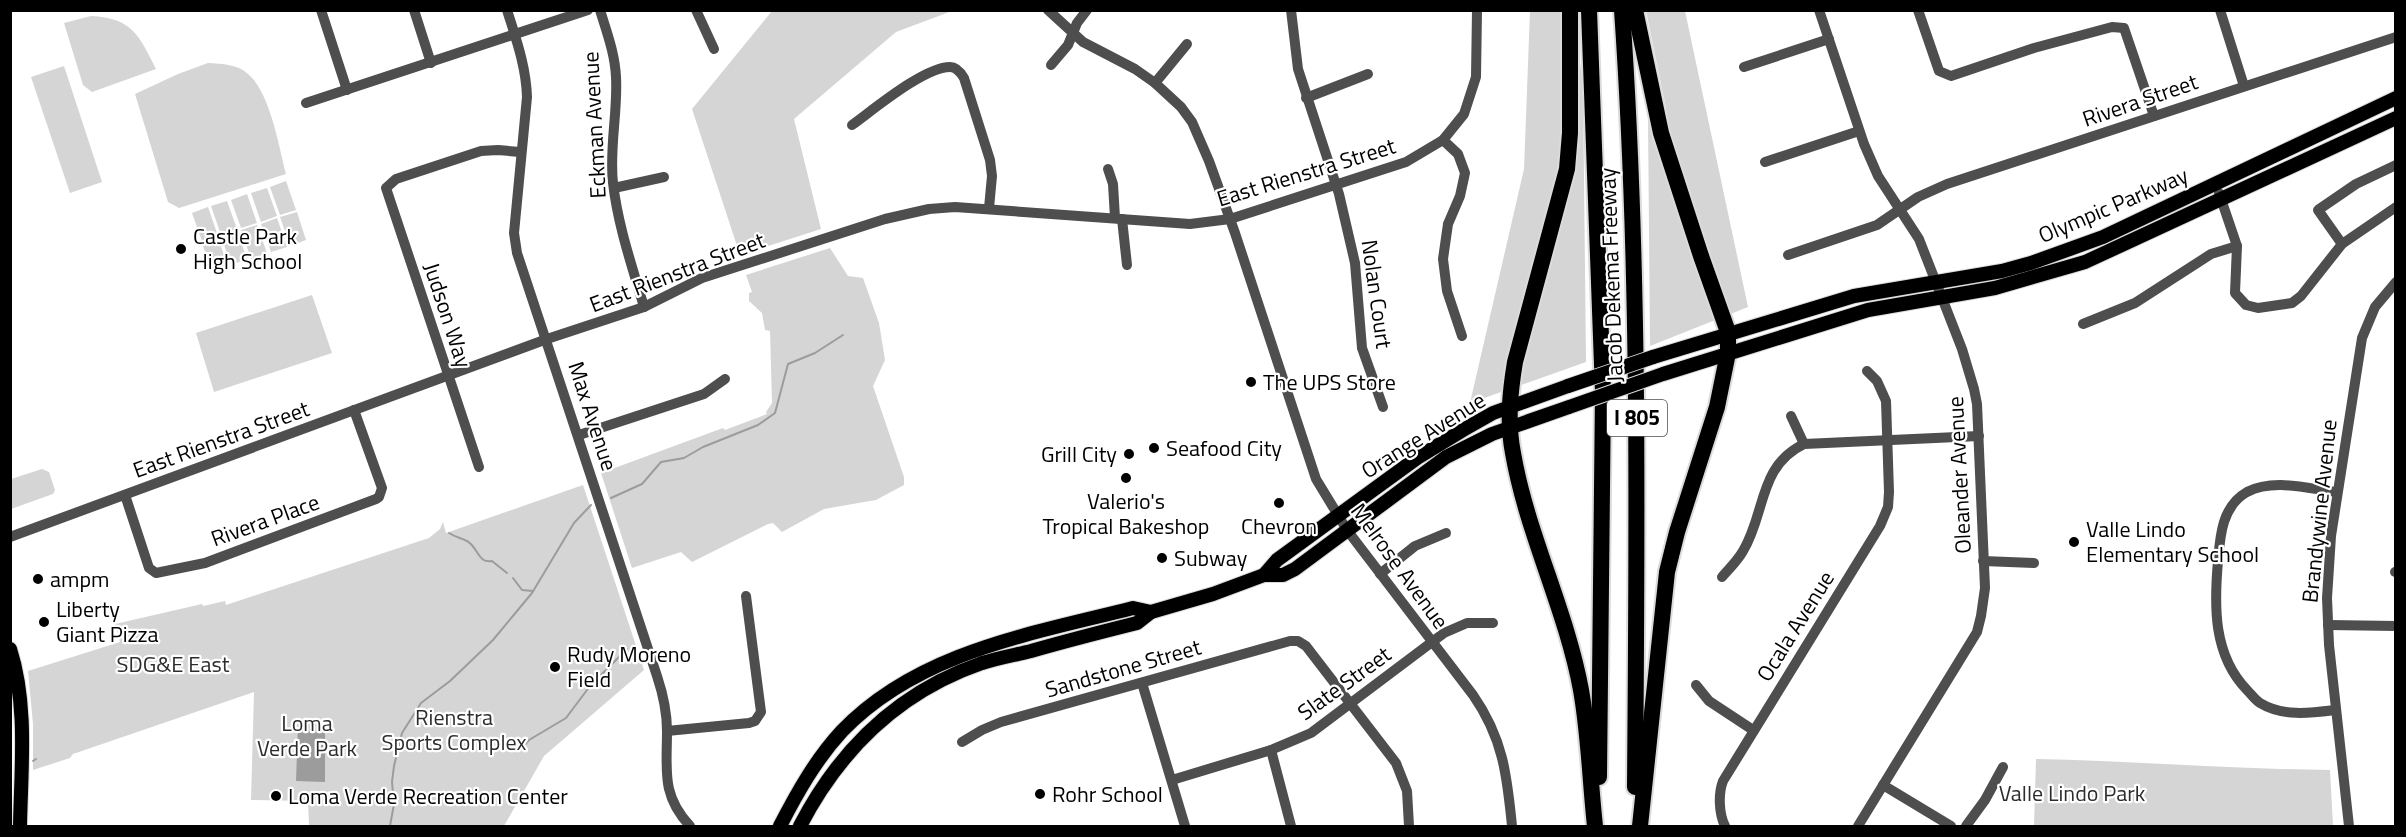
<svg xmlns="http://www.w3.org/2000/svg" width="2406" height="837" font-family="'Titillium Web',sans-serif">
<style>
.green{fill:#d5d5d5}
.water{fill:#9c9c9c}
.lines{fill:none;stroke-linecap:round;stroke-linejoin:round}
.stream{stroke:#9c9c9c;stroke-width:2}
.major-casing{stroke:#dbdbdb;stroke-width:16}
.highway-casing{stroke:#dbdbdb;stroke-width:20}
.minor{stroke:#4e4e4e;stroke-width:10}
.major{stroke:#000;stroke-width:14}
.highway{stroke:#000;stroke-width:16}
.major-bridge-casing{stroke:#dbdbdb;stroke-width:16;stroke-linecap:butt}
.major-bridge{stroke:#000;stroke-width:14}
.poi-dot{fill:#000;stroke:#fff;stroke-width:2}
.labels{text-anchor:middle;stroke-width:4.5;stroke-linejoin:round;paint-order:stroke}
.shield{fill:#fff;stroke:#4c4c4c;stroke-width:1.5}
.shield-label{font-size:21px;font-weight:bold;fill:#000}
.street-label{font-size:22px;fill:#000;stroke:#fff}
.poi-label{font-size:22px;fill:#000;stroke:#fff;text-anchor:start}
.park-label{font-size:22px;fill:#2c2c2c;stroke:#fff}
</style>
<rect width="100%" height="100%" fill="#fff"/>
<!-- green -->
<g class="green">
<polygon points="772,11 952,11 896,32 794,119 821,229 740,255 692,109"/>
<polygon points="1530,11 1573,11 1583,84 1586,362 1470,403 1524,169"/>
<polygon points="1646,11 1685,11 1748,307 1650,346 1648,115 1666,108"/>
<path d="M91,16C132,18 139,35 156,69L92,92L83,85L64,23Z"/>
<path d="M208,63C222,64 238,64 248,74C270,92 279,147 286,174L179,208L168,202L135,94L178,74Z"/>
<polygon points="64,66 102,182 70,193 31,77"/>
<polygon points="286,181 296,210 280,215 270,187"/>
<polygon points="267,188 277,216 261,222 251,193"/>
<polygon points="247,194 257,223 241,228 231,200"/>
<polygon points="227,201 237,229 221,235 211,206"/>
<polygon points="208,207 218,236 202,241 192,213"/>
<polygon points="297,212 306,240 290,246 280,217"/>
<polygon points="277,218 287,247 271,252 261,224"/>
<polygon points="257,225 267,253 251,259 241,230"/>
<polygon points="237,231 247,259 231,265 221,236"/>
<polygon points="218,238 228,266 212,272 202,243"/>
<polygon points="830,248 848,276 863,278 879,323 885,360 873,386 904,477 904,485 876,500 824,509 782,532 773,523 768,524 692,562 681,552 632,568 601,473 723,428 725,430 767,414 766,412 772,403 770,331 765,330 762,313 749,301 749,293 752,292 746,275"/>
<polygon points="312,295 332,353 214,392 196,333"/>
<polygon points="42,469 49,472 55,490 53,494 11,509 11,479"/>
<polygon points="583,485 644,670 544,756 504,826 309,826 308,801 251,800 254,692 73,754 70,758 33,770 33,724 28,671 120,642 115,624 202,604 203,606 225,601 226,605 429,538 440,529 443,522 446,533"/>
<path d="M2036,759C2134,761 2232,769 2330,770L2333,826H2034Z"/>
</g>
<!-- water -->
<polygon class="water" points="298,723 325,724 325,782 296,781"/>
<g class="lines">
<!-- stream -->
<g class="stream">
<polyline points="611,498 642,484 661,462 684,458 703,447 758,425 775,413 788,364 815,353 843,335"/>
<path d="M449,533C455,537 461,538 467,541C478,547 478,564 492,561L507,573"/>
<polyline points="513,578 522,590 533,591"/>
<polyline points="519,751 529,740 566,718 590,686 627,649"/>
<polyline points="33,761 36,759"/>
<polyline points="390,826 394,804 392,782 394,766 402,733 421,703 450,681 493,640 532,593 574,523 591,505"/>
</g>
<!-- major casing -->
<g class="major-casing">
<g id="major">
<polyline points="1653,357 1854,296 2002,271 2031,263 2103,237 2396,98"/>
<polyline points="1663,374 1868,310 1995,288 2085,262 2396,118"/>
<polyline points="1264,575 1277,560 1417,458 1463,430 1493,413 1568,386"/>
<path d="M10,649C28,705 21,769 20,826"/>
<path d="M780,826C797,793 816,759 842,731C918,652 1031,634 1133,608L1151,612"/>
<path d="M800,826C840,749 898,692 982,663C998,658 1015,655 1031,651C1066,641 1101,632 1137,623L1151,612L1213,594L1264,575H1283L1295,569L1446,457L1492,434L1569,407"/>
</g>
</g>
<!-- highway casing -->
<g class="highway-casing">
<g id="highway">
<path d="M1570,10V133L1567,169L1515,362C1510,392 1507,422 1513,453C1527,534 1566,609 1581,690C1589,735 1590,781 1595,826"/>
<polyline points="1589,10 1603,392 1599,777"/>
<path d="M1622,10C1640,269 1637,528 1635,787"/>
<polyline points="1635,10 1661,133 1701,256 1728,332 1728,353 1717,407 1677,532 1667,572 1640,826"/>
</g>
</g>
<!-- minor -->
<g class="minor">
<polyline points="321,10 347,90"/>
<polyline points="414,10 431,63"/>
<path d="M507,10C516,39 526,66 527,97L514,233L517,253L657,676C663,694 667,712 667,731C667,770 661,795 690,826"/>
<path d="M600,10C607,33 615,54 616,77C618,112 609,148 613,183C618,226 632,266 644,307"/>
<polyline points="696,10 714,49"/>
<path d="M1048,10L1083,42L1135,69L1155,83L1181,107L1192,122L1209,161L1235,233L1316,479L1347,530L1473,695C1503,738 1507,775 1512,826"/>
<polyline points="1291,10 1298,69 1339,194 1355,263 1362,348 1383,407"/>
<polyline points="1819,10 1864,144 1878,176 1919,239 1962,349 1974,389 1977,404 1985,588 1981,616 1977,632 1858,826"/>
<polyline points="1918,10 1939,71 1951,76 2034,48 2112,27 2124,28 2154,116"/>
<polyline points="2220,10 2244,86"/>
<polyline points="1051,65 1068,45 1077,23 1087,10"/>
<polyline points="1744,67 1829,39"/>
<polyline points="1155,83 1187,44"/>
<polyline points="1306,98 1368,74"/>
<polyline points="306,103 588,10"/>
<path d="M852,125C873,110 924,67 950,67C957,67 961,73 964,78L990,160L992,176L989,208"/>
<polyline points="1443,140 1458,154 1465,173 1460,196 1448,224 1443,259 1447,291 1462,336"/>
<polyline points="1765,162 1859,131"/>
<polyline points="1108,169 1113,184 1115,218"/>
<polyline points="614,188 664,177"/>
<polyline points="2219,193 2237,246 2235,293 2246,305 2258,308 2292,303 2301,296 2342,244 2396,207"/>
<polyline points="1122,219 1127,265"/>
<polyline points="2342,244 2318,210 2356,184 2396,165"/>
<polyline points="1788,255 1877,225 1918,197 1947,184 2396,37"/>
<polyline points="2083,324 2135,303 2211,254 2237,246"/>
<polyline points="1791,416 1804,444"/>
<polyline points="579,435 704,394 725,379"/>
<polyline points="479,467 386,188 396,179 481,151 498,150 520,152"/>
<polyline points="125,495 149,568 156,573 205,563 376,499 379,497 382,488 354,410"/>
<polyline points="10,537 547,339 644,307 702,278 885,219 929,209 955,207 1190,224 1230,219 1406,162 1443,140 1464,114 1476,77 1477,10"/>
<polyline points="1983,561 2034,563"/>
<polyline points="2395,572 2396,572"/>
<polyline points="1380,574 1415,546 1446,533"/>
<path d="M1722,577C1729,569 1738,560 1743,551C1766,513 1758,466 1804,444L1979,436"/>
<polyline points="2328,625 2396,626"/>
<polyline points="1142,683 1185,826"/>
<polyline points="1696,685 1709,701 1753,730"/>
<path d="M2336,710C2311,713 2283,717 2260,703C2255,700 2251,694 2247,690C2213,655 2214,606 2218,561C2220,536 2222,506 2247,492C2274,478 2309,489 2337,492"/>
<polyline points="667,731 749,723 755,721 761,712 746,596"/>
<polyline points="962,742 982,730 1001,722 1290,641 1298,641 1306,646 1396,763 1407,791 1409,826"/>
<polyline points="1271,750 1291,826"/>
<polyline points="1172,780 1271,750 1311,733 1444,633 1467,623 1493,623"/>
<polyline points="1883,785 1951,826"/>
<path d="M1725,826C1719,814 1718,794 1723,781L1880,526L1888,507L1889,492L1886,401L1877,381L1867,371"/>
<polyline points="1966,826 1985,800 2003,767"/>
<polyline points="2349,826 2329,645 2327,598 2331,536 2362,338 2375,307 2396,282"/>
</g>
<!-- major -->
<use href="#major" class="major"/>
<!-- highway -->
<use href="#highway" class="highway"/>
<!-- major-bridge casing -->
<g class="major-bridge-casing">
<g id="major-bridge">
<polyline points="1568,386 1653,357"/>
<polyline points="1569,407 1663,374"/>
</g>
</g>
<!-- major-bridge -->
<use href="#major-bridge" class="major-bridge"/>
</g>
<!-- markers -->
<g class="poi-dot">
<circle cx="181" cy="249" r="6"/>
<circle cx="1251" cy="382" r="6"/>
<circle cx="1154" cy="448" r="6"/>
<circle cx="1129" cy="454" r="6"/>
<circle cx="1126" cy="478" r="6"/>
<circle cx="1279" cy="503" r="6"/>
<circle cx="2074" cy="542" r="6"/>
<circle cx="1162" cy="558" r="6"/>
<circle cx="38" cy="579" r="6"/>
<circle cx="44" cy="622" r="6"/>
<circle cx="555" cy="667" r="6"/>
<circle cx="1040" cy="794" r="6"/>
<circle cx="276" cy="796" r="6"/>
</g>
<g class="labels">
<!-- shield labels -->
<rect class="shield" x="1607" y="400" width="60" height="36" rx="4.5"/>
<g class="shield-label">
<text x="1637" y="425">I 805</text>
</g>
<!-- street labels -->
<g class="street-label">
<text transform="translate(2140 100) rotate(-19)" y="8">Rivera Street</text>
<text transform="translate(594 125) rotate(-93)" y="8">Eckman Avenue</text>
<text transform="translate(1306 172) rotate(-17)" y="8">East Rienstra Street</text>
<text transform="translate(2113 205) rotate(-23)" y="8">Olympic Parkway</text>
<text transform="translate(677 272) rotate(-21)" y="8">East Rienstra Street</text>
<text transform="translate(1611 275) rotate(-92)" y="8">Jacob Dekema Freeway</text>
<text transform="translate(1377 294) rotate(82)" y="8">Nolan Court</text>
<text transform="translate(448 315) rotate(72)" y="8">Judson Way</text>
<text transform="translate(593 416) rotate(72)" y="8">Max Avenue</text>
<text transform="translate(1423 435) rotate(-32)" y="8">Orange Avenue</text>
<text transform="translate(221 439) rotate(-20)" y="8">East Rienstra Street</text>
<text transform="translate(1959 475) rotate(-93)" y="8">Oleander Avenue</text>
<text transform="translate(2319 511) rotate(-84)" y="8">Brandywine Avenue</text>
<text transform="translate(265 520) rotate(-20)" y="8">Rivera Place</text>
<text transform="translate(1400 566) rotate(54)" y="8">Melrose Avenue</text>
<text transform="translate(1795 626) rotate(-58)" y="8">Ocala Avenue</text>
<text transform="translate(1123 668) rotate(-16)" y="8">Sandstone Street</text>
<text transform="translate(1344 683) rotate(-36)" y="8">Slate Street</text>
</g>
<!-- poi labels -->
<g class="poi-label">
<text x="193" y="244">Castle Park<tspan x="193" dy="25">High School</tspan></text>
<text x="1263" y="390">The UPS Store</text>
<text x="1166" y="456">Seafood City</text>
<text x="1117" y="462" text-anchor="end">Grill City</text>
<text x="1126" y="509" text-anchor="middle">Valerio's<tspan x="1126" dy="25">Tropical Bakeshop</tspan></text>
<text x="1279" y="534" text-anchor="middle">Chevron</text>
<text x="2086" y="537">Valle Lindo<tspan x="2086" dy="25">Elementary School</tspan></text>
<text x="1174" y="566">Subway</text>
<text x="50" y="587">ampm</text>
<text x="56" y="617">Liberty<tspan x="56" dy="25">Giant Pizza</tspan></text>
<text x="567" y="662">Rudy Moreno<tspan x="567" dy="25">Field</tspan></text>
<text x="1052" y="802">Rohr School</text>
<text x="288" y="804">Loma Verde Recreation Center</text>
</g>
<!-- park labels -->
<g class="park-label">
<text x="173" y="672">SDG&amp;E East</text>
<text x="454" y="725">Rienstra<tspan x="454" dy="25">Sports Complex</tspan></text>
<text x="307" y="731">Loma<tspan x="307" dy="25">Verde Park</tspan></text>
<text x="2072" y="801">Valle Lindo Park</text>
</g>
</g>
<!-- border -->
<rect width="2406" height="837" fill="none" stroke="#000000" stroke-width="24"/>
</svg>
